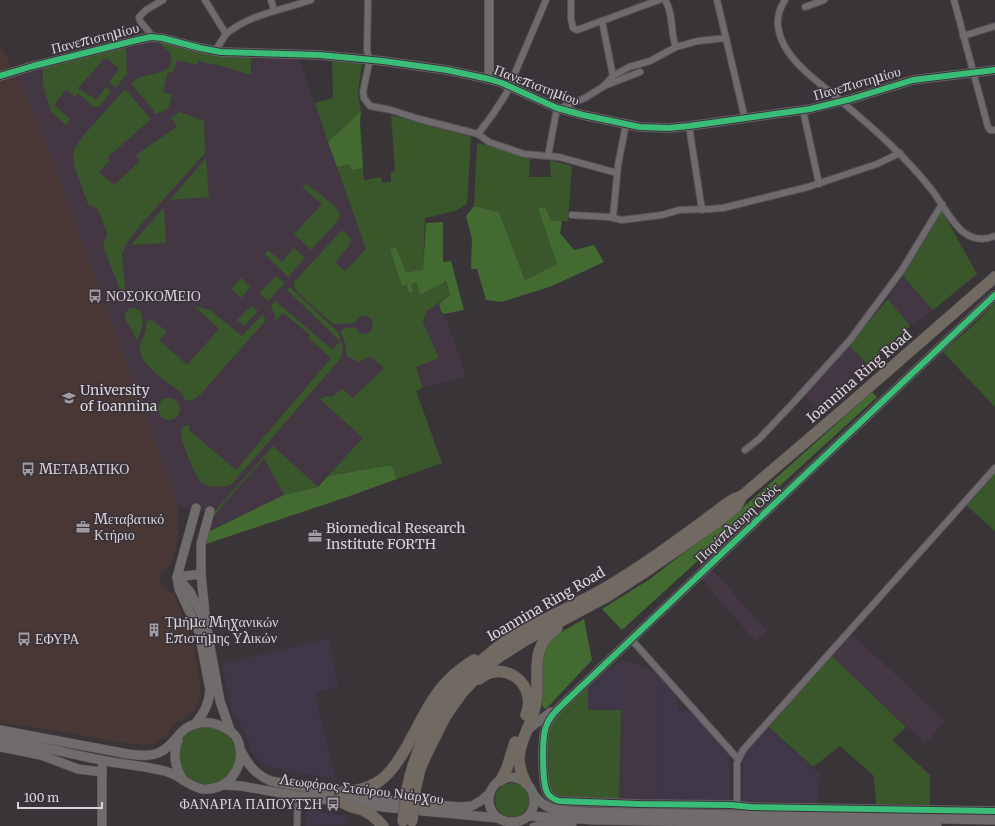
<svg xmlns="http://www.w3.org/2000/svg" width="995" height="826" font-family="Merriweather,serif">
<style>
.commercial{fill:#3f3747}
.built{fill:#423743}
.education{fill:#483734}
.green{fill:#3a572c}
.forest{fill:#436a30}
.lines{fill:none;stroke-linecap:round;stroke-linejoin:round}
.street-casing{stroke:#545054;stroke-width:8}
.secondary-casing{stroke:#545054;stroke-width:10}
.highway-casing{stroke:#545054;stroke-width:12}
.street{stroke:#6e6a6e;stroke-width:6}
.secondary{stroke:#706c6c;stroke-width:9}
.highway{stroke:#706a62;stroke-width:11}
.highway-bridge-casing{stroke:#545054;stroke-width:12;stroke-linecap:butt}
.highway-bridge{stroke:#706a62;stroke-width:11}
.cycleway-casing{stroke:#39323a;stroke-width:8}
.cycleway{stroke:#3abd76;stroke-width:6}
.labels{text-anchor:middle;stroke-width:3;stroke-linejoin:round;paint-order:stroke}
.street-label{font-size:14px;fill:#d8d3d9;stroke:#39323a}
.poi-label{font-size:14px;fill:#d8d3d9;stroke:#39323a;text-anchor:start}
</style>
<rect width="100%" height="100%" fill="#383438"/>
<!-- commercial -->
<g class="commercial">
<polygon points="329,638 338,687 315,692 335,779 267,767 262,765 252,753 247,737 231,710 222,664"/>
<polygon points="622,659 621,710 588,710 588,686"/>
<polygon points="657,672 678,696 678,710 690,710 730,754 730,802 656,800"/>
<polygon points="768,726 820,774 818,803 744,802 741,799 742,758 744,753"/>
<polygon points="307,810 348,816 349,825 306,826"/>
</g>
<!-- built -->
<g class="built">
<polygon points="159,41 298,56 442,463 347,497 206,544 208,532 214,512 178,506 46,142 16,75 141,43"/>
<polygon points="903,276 933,310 910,326 888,299"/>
<polygon points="439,304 441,311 444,314 459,354 465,377 423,388 416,367 438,358 423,322 426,312"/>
<polygon points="849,345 867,364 821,414 804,395"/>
<polygon points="712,569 767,631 755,641 701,579"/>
<polygon points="851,633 945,721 925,744 831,655"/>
<polygon points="622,659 657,672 656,800 619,799"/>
</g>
<!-- education -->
<polygon class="education" points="0,45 16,75 46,142 178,506 178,540 170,566 162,571 160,580 162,587 175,595 194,647 200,687 199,701 193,712 175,724 164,738 151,745 121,743 45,729 0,723"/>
<!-- green -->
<g class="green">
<path d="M159,41L251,56V75L225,67L198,61L197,65L177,60L173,73L168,72L163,92L172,95L168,109L156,114L131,83C133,81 136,79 139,78C149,73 175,75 171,56C169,49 162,47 159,41Z"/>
<polygon points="126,46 127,73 116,88 109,82 119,69 108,59 104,59 78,88 89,96 91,95 96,100 106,87 111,92 99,107 94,107 78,93 75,97 66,89 54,105 70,119 66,125 51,112 43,85 43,67"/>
<polygon points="332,61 362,62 358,94 361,111 328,142 315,103 333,98"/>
<polygon points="125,89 151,119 108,157 109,161 99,172 114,185 140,161 136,155 177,127 171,117 180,112 204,121 205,153 137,229 125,246 122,254 125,288 124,292 121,292 103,246 107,233 98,209 88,204 74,165 73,156 75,148 83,136"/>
<path d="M391,115L471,137L467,204L455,211L425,218L423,270L406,272L396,247L390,249L403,286L416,282L420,295L445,281L450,295L426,312L423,322L439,358L416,367L423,388L416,391L442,463L397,479L391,465L328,476L363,438L320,399L326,396L332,397L342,389L353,398L384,368L371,357L366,358L359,362L347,356L345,343L341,332L343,329L355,327L359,333L367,334C383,324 362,305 355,323L333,324L296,291L294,286V282L342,230L351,239L349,246L335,262L345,271L366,249L337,167L349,164L352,170L363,168L364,180L381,177L382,183L391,182V172L395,171Z"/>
<polygon points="477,143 495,147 530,159 529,177 551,177 550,160 572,166 568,221 552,221 545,207 538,208 558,264 525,280 499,212 474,206"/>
<polygon points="206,158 209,197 170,200"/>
<path d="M307,184C315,191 336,204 339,213C340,216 338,219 337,222L311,250L294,234L322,204L302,187Z"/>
<polygon points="164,207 166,243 131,245"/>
<polygon points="942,211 977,274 933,310 903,276"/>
<polygon points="294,248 305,258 288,277 265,254 268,250 282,262"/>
<polygon points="276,276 285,283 268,301 259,293"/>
<polygon points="241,278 250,287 241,298 231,289"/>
<path d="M289,288H291L338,332L343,348L341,358L232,484C223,488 209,488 201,482C195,477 183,444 181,436C181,432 181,429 183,426L189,425V430L236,470L331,358L308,338L310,335L283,313L276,320L275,319V315L271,306L275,301L333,350L340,341L286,289Z"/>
<polygon points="888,299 910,326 867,364 849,345"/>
<polygon points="995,303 995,407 943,352 971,327"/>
<path d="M194,306L210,310L242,336L262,315L265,318V321L201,394L191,401L184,399L183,395L179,391C167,381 139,366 140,347C141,338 147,335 146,323L150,319L167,331L159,340L187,365L219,329Z"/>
<polygon points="251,306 258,311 244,326 237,320"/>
<path d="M130,308C148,306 143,331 137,340L129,325L125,320V313Z"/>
<circle cx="169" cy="409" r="11"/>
<polygon points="273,446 318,487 284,495 264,458 222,506 211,521 214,512"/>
<polygon points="995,473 995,531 966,505"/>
<polygon points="831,655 906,727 892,740 930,775 930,805 876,804 874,776 840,746 813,767 768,726"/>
<polygon points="588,686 588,710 621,710 619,799 559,797 552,793 549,784 548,740 549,731 558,713"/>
<circle cx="207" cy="755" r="29"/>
<circle cx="512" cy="800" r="17"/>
</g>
<!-- forest -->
<g class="forest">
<polygon points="361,111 360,122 363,168 352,170 349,164 337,167 328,142"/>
<polygon points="474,206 499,212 525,280 557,264 538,208 545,207 552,221 562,221 560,233 574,250 594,245 604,262 552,286 502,302 486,300 477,269 471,269 472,239 466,216"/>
<polygon points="443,222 443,262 451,261 464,310 444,314 441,311 439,304 450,295 446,281 420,295 416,282 411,285 413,292 409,293 407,285 402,286 390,249 396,247 406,272 423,270 426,223"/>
<polygon points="872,392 877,397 622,630 602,609 650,579 748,503"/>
<polygon points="391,465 397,479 347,497 206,544 208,532 284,495 318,487 328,476"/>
<path d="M584,619L592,660L546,709L542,706C544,683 536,654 555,637C563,630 575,625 584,619Z"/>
</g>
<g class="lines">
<!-- street casing -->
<g class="street-casing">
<g id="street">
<polyline points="205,0 226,34 215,51"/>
<polyline points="271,0 274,10"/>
<polyline points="368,0 367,49 369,63 363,92 364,98 370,106 391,110 419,119 478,134 489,142 524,154 559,157 617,173"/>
<polyline points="571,0 571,19 573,28 577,30 659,0"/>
<path d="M665,0C674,13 670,33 676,47"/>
<polyline points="717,0 745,119"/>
<path d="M785,0C775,15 776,29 784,45C797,69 823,85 842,102C874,129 905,156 931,189C948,210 961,250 995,236"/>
<polyline points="954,0 988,127 990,130 995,130"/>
<polyline points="805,7 824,0"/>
<polyline points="602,21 613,76"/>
<path d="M226,34C250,14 282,10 311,0"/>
<polyline points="963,36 995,26"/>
<path d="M151,37C150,28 140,26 139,17L146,10L163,0"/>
<polyline points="604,86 613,76 629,67 650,61 676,47 698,41 726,38"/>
<polyline points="561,109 565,106 585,98 604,86 640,72"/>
<polyline points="803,110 819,184"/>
<polyline points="689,126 702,210"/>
<polyline points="478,134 493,114 506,94 546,0"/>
<polyline points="548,156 557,108"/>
<polyline points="572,215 609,217 622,220 662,215 679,210 710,209 723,208 808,187 877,164 900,153"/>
<polyline points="613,218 618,165 626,124"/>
<polyline points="745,450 759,439 794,402 850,340 902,270 942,204"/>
<polyline points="631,639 738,759"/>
<polyline points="737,806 737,763 743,750 995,468"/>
<polyline points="297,826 298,796"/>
<polyline points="533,826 542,823 573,826"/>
</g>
</g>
<!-- secondary casing -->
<g class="secondary-casing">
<g id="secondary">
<polyline points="489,0 489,79"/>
<polyline points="0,76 33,66 137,40 151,37 162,38 200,48 221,52 320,55 383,61 447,70 489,79 502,83 557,108 583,115 640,127 669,128 689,126 810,109 851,99 913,80 995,70"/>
<path d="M995,295L563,704C556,711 549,717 546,727C542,737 542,782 547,792C549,797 553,799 559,801L639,804L731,805L751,807L995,811"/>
<polyline points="210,511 201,544 201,574 206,624 220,701 230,730"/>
<polyline points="177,577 201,574"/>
<polyline points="178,578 190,592 204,619"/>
<path d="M195,724C204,713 209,704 210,690L199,632L179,589L177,577L196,508"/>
<path d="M0,730L128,754C138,755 149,757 158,753C171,748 175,737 185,729C197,720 213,721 225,728C234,732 239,739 240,749C242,759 238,769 232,777C225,786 213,790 202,789C192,787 184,780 175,775C169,772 162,770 155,769C137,765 119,764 101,760C67,753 34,745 0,739"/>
<polyline points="527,730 551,712"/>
<path d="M178,740C172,754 175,767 183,780"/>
<polyline points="0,747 41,755 78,769 102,772"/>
<path d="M241,751C248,765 256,775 271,781L334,793L377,799L459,807L472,806L482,800L489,794"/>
<polyline points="102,767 102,826"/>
<path d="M509,777C541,777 543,823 511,822C484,821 480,783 509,777Z"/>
<polyline points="223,785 241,786 298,796 391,808 498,818"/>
<path d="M534,795C548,814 564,810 585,812L995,820"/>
<polyline points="529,816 594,820 937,826"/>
</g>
</g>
<!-- highway casing -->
<g class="highway-casing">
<g id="highway">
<path d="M479,679C505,658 538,685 526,715"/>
<polyline points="501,780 507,768 515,742"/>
<path d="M526,783C509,751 528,737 535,707C542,677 526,650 557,628"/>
<path d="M407,789C418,738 442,694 482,660C489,654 497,647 506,641C538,621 574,606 607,587C649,562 688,533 726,504L734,499L742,496"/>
<polyline points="415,790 420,769 428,751 445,717 461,694 485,668 499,657 524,641 608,596 645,572 716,523 736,507 742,496 845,408 995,277"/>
<path d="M334,793C350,791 364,791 378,782C401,768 418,721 434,698C444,682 458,670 474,660"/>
<path d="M342,802C349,807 356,808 363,810C371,814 377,819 383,826"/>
</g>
</g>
<!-- street -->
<use href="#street" class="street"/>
<!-- secondary -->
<use href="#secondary" class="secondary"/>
<!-- highway -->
<use href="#highway" class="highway"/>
<!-- highway-bridge casing -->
<g class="highway-bridge-casing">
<g id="highway-bridge">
<polyline points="403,821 407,789"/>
<polyline points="412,821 415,790"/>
</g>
</g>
<!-- highway-bridge -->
<use href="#highway-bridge" class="highway-bridge"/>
<!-- cycleway casing -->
<g class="cycleway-casing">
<g id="cycleway">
<polyline points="0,76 33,66 137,40 151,37 162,38 200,48 221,52 320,55 383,61 447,70 489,79 502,83 557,108 583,115 640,127 669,128 689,126 810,109 851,99 913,80 995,70"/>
<path d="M995,295L563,704C556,711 549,717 546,727C542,737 542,782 547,792C549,797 553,799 559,801L639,804L731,805L751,807L995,811"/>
</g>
</g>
<!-- cycleway -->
<use href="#cycleway" class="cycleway"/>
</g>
<!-- icons -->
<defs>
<g id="bus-bare" transform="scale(1.08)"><path d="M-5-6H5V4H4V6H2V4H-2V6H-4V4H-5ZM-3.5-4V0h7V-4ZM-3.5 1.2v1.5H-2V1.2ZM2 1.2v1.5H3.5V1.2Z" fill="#a09ba1" stroke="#39323a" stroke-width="2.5" paint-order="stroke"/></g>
<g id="university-bare" transform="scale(1.08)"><path d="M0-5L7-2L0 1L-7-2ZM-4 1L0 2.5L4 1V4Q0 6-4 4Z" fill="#a09ba1" stroke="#39323a" stroke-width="2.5" paint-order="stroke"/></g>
<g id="office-bare" transform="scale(1.08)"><path d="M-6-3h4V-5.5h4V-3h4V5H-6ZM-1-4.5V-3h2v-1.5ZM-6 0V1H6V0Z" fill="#a09ba1" stroke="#39323a" stroke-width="2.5" paint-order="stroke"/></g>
<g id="building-bare" transform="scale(1.08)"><path d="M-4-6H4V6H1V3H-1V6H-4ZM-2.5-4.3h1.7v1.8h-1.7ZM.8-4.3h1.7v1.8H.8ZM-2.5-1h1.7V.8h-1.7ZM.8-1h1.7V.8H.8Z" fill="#a09ba1" stroke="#39323a" stroke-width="2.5" paint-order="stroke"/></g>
</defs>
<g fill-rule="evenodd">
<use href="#bus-bare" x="95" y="296"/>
<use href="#university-bare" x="69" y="398"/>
<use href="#bus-bare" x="28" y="469"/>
<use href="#office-bare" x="83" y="527"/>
<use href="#office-bare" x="315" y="536"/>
<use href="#building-bare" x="154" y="630"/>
<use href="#bus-bare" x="24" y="639"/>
<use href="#bus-bare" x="333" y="804"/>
</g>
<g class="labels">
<!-- street labels -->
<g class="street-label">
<text transform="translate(95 38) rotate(-14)" y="5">Πανεπιστημίου</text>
<text transform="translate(857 83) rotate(-16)" y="5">Πανεπιστημίου</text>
<text transform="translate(537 85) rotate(21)" y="5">Πανεπιστημίου</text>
<text transform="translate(859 376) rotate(-41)" y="5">Ioannina Ring Road</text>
<text transform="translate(737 523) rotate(-43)" y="5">Παράπλευρη Οδός</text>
<text transform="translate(546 604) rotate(-30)" y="5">Ioannina Ring Road</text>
<text transform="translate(362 789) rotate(7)" y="5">Λεωφόρος Σταύρου Νιάρχου</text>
</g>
<!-- poi labels -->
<g class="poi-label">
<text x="106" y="301">ΝΟΣΟΚΟΜΕΙΟ</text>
<text x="80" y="395">University<tspan x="80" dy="16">of Ioannina</tspan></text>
<text x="39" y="474">ΜΕΤΑΒΑΤΙΚΟ</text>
<text x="94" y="524">Μεταβατικό<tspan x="94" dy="16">Κτήριο</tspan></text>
<text x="326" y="533">Biomedical Research<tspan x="326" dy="16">Institute FORTH</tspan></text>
<text x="165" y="627">Τμήμα Μηχανικών<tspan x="165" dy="16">Επιστήμης Υλικών</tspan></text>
<text x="35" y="644">ΕΦΥΡΑ</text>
<text x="322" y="809" text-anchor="end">ΦΑΝΑΡΙΑ ΠΑΠΟΥΤΣΗ</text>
</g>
</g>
<!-- scale -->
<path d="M18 802v6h84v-6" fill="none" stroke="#d8d3d9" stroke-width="2"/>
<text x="24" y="802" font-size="12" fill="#d8d3d9" stroke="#39323a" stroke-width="3" paint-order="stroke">100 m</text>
</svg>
